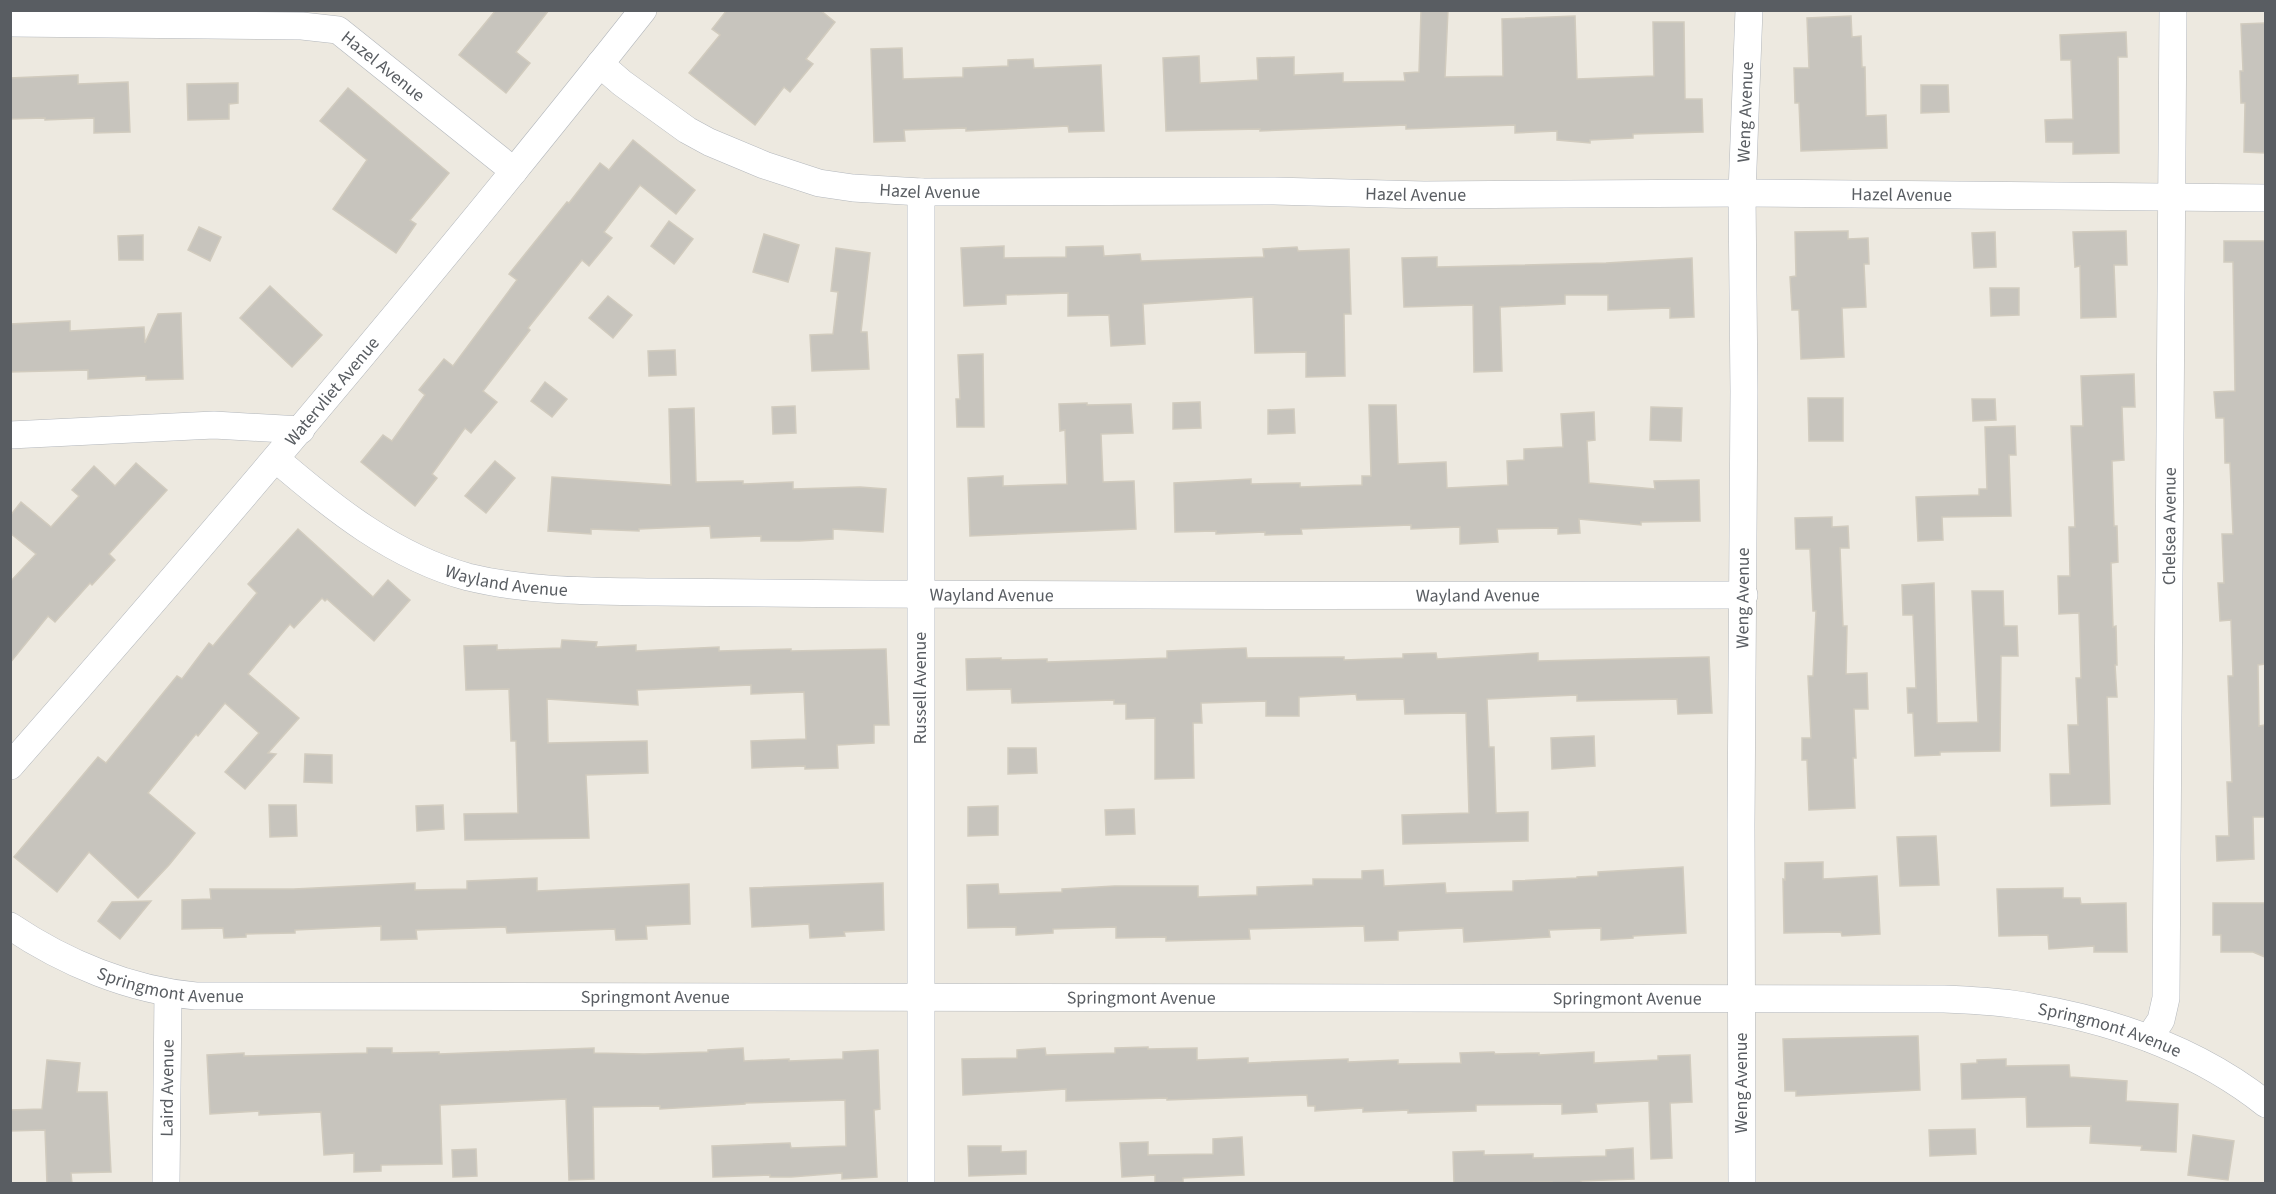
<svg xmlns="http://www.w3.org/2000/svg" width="2276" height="1194" font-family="'Source Sans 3',sans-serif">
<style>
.building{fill:#c7c4bd;stroke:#d1cbbe;stroke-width:1.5}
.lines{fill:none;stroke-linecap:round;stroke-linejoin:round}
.minor-casing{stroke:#b3b7bc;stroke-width:28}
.minor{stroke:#fff;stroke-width:27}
.labels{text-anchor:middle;stroke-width:6;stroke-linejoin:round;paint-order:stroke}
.street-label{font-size:18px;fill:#595d62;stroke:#fff}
</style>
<rect width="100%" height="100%" fill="#ede9e0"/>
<!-- building -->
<g class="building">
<polygon points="496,10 549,10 516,52 530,63 506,93 459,55"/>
<polygon points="727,10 820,10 835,22 806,59 813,64 790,92 784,87 755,125 689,73 720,35 712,29"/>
<polygon points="1421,10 1448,10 1445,77 1503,76 1502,19 1575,16 1577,79 1654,76 1653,22 1684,22 1685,99 1702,99 1703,132 1633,134 1633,138 1590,140 1590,143 1557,140 1557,131 1515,133 1515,125 1406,129 1406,125 1260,131 1260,129 1166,131 1163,58 1199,56 1200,83 1258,80 1257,58 1294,57 1294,75 1343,73 1343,82 1405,81 1404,73 1419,72"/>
<polygon points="1851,16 1852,37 1861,36 1862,67 1865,67 1866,116 1886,115 1887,148 1801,151 1799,103 1795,103 1794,68 1809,68 1807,18"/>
<polygon points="2265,23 2265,153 2244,152 2245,103 2241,103 2240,71 2243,71 2241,24"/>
<polygon points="2126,32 2127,57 2118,57 2119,153 2073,154 2073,142 2046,142 2045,120 2073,119 2071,60 2061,60 2060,35"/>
<polygon points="902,48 903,79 963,77 963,68 1008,66 1008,60 1033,59 1034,68 1101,65 1104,131 1069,132 1068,126 966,131 966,128 904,130 905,141 874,142 871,49"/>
<polygon points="78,75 78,84 128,82 130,132 94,133 94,118 45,120 45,118 10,119 10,78"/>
<polygon points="238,83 238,103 229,104 229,119 188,120 187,84"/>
<polygon points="1921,85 1948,85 1949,112 1921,113"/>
<polygon points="348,88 449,173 410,220 416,224 396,253 333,209 367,160 320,121"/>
<polygon points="633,140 695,190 676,214 640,185 604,232 612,238 589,266 582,260 528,328 530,330 483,391 497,402 471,433 465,428 432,474 437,478 415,506 361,462 383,435 392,441 425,395 419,390 444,359 453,366 517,280 509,274 567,202 569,203 600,163 609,170"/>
<polygon points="669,221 693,239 674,264 651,246"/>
<polygon points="199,227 221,237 210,261 188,250"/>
<polygon points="1848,231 1848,239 1868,238 1869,264 1864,264 1866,307 1842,308 1844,357 1801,359 1799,310 1792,310 1790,277 1796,276 1795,232"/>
<polygon points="2126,231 2127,265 2114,265 2116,317 2081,318 2080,266 2075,267 2073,232"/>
<polygon points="1995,232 1996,267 1974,268 1972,233"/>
<polygon points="764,234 799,245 788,282 753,272"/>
<polygon points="143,235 143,260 119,260 118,236"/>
<polygon points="2224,241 2265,241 2265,664 2258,665 2259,726 2265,725 2265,817 2253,817 2254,859 2217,861 2216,836 2229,836 2227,782 2232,782 2228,676 2233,676 2231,620 2220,621 2218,583 2224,583 2222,534 2233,534 2230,463 2225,463 2224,418 2216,418 2214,392 2235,391 2233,262 2224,262"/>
<polygon points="1004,246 1004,258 1066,257 1066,247 1103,246 1104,256 1140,254 1141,261 1264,257 1263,249 1297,247 1298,251 1349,249 1351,314 1344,314 1345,376 1306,377 1306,352 1255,353 1253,297 1143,304 1145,344 1111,346 1109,315 1068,316 1068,293 1006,295 1006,304 964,306 961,248"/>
<polygon points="836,248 870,253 861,332 867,332 869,369 812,371 810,335 833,334 838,292 831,291"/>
<polygon points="1437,257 1437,267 1606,263 1692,258 1694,317 1670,318 1670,308 1608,310 1608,295 1565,295 1565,304 1500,307 1502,371 1474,372 1473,305 1404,307 1402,258"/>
<polygon points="270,286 322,335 292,367 240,318"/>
<polygon points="1990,288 2019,288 2019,315 1991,316"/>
<polygon points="608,296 632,315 613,338 589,318"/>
<polygon points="181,313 183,379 146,380 146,376 88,379 88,370 10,372 10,324 70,321 70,331 144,327 145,343 158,314"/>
<polygon points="675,350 676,375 649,376 648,351"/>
<polygon points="983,354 984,427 957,427 956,399 960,399 958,355"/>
<polygon points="2134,374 2135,407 2122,407 2124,460 2112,461 2114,526 2117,526 2118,562 2111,563 2113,627 2116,626 2117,665 2115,665 2117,697 2107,697 2110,804 2051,806 2050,774 2070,774 2068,725 2078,725 2076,678 2081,678 2079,613 2059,614 2058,576 2070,576 2069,527 2075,527 2071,426 2083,426 2081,376"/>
<polygon points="545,382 567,399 552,417 531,401"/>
<polygon points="1808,398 1843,398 1843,441 1809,441"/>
<polygon points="1972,399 1995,399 1996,420 1973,421"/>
<polygon points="1200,402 1201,428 1173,429 1173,403"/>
<polygon points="1087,403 1087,405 1131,404 1133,433 1101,434 1103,482 1134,481 1136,529 970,536 968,478 1003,476 1003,486 1067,484 1065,430 1060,431 1059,404"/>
<polygon points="1369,405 1396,405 1398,464 1446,462 1447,488 1508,485 1507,461 1524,460 1524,449 1563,447 1561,414 1594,412 1595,440 1587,441 1589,483 1655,489 1654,481 1699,480 1700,521 1641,522 1641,525 1579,519 1580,533 1558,534 1558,528 1497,529 1498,542 1460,544 1460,527 1411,529 1411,525 1301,529 1302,534 1265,535 1265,532 1216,534 1216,531 1175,532 1174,483 1251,479 1251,484 1300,483 1300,487 1362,485 1362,476 1371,476"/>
<polygon points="795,406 796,433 773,434 772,407"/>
<polygon points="1651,407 1682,408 1681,441 1650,440"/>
<polygon points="694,408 696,482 743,481 743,484 793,482 793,489 860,487 886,489 883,532 833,529 833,539 799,541 761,541 761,536 711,538 710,526 639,529 639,531 591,529 591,534 548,531 552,477 671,485 669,409"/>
<polygon points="1294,409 1295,433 1268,434 1268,410"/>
<polygon points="2015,426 2016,455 2009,455 2011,516 1942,517 1943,540 1918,541 1916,497 1979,495 1979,489 1987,489 1985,427"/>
<polygon points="495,461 515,478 486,513 465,496"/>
<polygon points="136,463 167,490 109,554 115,560 92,585 90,583 55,622 48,616 10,663 10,582 36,554 10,533 10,516 21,502 51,527 79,496 72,490 94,466 115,486"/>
<polygon points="1832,517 1832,527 1848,526 1849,548 1840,548 1843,626 1847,626 1846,674 1867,673 1868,709 1854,709 1856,758 1853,758 1855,808 1809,810 1807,760 1802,760 1802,738 1811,738 1808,676 1813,676 1816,611 1813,611 1810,549 1796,549 1795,518"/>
<polygon points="298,529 373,597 388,580 410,600 374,641 327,599 325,601 322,598 294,628 290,624 248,674 299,718 268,753 276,754 245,789 225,772 259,733 225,703 198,736 196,734 148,793 195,833 169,865 138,898 89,852 57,892 14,857 98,757 106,763 177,676 182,679 209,643 213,646 257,593 248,584"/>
<polygon points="1934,583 1937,723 1978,722 1972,591 2003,591 2004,626 2017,626 2018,656 2001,656 2000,751 1940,752 1940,755 1915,756 1913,713 1908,713 1907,688 1916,688 1913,615 1903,615 1902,585"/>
<polygon points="562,640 597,642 596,647 636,645 636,651 719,647 719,651 791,649 791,651 886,649 889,725 874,725 874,743 837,745 838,768 805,769 805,766 752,768 751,741 806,739 804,692 751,694 751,685 637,690 638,705 547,699 548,743 647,741 648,773 586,775 589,838 465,840 464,814 518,813 516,741 511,741 509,689 466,690 464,646 497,645 497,650 561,648"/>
<polygon points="1246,648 1247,658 1344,657 1344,660 1403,658 1403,654 1436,653 1437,659 1538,653 1538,661 1709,657 1712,713 1678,714 1677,699 1577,701 1577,695 1487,699 1489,747 1494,747 1496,813 1528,812 1528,841 1403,844 1402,815 1469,813 1466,713 1405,714 1404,699 1357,700 1356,694 1299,697 1299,716 1266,716 1266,701 1201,703 1202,723 1193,723 1194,778 1155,779 1155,718 1126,719 1126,704 1114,704 1114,700 1012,703 1011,689 967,690 966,659 1001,658 1001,660 1047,659 1047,662 1113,660 1167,658 1167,651"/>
<polygon points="1594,736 1595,766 1552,769 1551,738"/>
<polygon points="1008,748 1036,748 1037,773 1008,774"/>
<polygon points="305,754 332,755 332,783 304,782"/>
<polygon points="269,805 296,805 297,836 270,837"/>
<polygon points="443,805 444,829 417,831 416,806"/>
<polygon points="998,806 998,835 968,836 968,807"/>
<polygon points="1134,809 1135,834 1106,835 1105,810"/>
<polygon points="1936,836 1939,885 1900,886 1897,837"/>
<polygon points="1823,862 1823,879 1877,876 1880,934 1842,936 1841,932 1784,933 1783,879 1785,880 1785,863"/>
<polygon points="1683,867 1686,933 1633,936 1633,938 1601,940 1601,928 1549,930 1550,937 1464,942 1463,928 1398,931 1398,940 1365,941 1364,926 1249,929 1250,939 1166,941 1166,937 1116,938 1116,927 1053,929 1053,933 1016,935 1016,927 968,928 967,885 998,884 999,894 1062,892 1062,889 1115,886 1198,886 1198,897 1257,895 1257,887 1313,885 1313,879 1362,879 1362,871 1383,870 1384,886 1445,883 1446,893 1513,891 1513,881 1577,878 1577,877 1598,876 1598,872"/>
<polygon points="537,878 537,891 689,884 690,924 646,926 647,939 616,940 615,929 507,933 506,927 416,930 417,939 381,940 381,926 295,930 295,933 246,934 246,937 224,938 223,928 182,929 182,900 211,899 210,889 294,889 415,883 415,890 467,889 467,881"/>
<polygon points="883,883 884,930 844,932 845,936 810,938 809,924 752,927 750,888"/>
<polygon points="2063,888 2063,898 2080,898 2081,904 2126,903 2127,952 2094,952 2094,946 2049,949 2048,935 1999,936 1997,889"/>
<polygon points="151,901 120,939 98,921 112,902"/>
<polygon points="2213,903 2265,903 2265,957 2253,952 2221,952 2221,935 2213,935"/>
<polygon points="1918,1036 1920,1090 1796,1096 1796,1091 1785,1091 1783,1039"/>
<polygon points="1148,1047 1148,1049 1197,1048 1197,1060 1248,1058 1248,1063 1348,1059 1348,1062 1398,1060 1398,1064 1461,1063 1460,1053 1494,1052 1495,1054 1539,1053 1539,1055 1594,1052 1594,1063 1658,1060 1658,1056 1690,1055 1692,1102 1670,1103 1672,1158 1651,1159 1649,1101 1596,1104 1597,1112 1562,1114 1562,1104 1476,1105 1476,1111 1408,1113 1408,1110 1363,1112 1363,1108 1315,1111 1315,1106 1308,1106 1307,1095 1167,1100 1167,1098 1066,1101 1066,1089 963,1095 962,1059 1017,1058 1017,1050 1045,1048 1046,1055 1115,1053 1115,1048"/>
<polygon points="367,1048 392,1048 392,1053 439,1052 439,1054 594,1048 594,1053 644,1054 708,1052 708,1050 743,1048 744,1061 789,1059 789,1061 843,1059 843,1052 878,1050 880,1109 874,1110 877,1177 842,1179 842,1173 791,1177 770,1177 770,1175 713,1177 712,1146 790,1143 791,1148 846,1146 845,1100 745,1103 745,1104 660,1109 660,1106 593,1107 594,1179 569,1180 566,1099 440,1105 442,1164 381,1165 381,1171 354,1172 354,1153 324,1155 321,1112 259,1115 259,1111 210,1114 207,1055 244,1053 244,1056 367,1053"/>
<polygon points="2006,1059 2006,1066 2069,1065 2070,1077 2127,1081 2126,1101 2178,1104 2176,1152 2141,1150 2142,1146 2090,1143 2091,1126 2027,1127 2026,1097 1962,1099 1961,1064 1977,1063 1977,1060"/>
<polygon points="47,1060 80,1063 77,1092 107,1092 111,1172 71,1173 72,1184 47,1184 45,1130 10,1131 10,1110 42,1109"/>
<polygon points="1975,1129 1976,1154 1930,1156 1929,1130"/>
<polygon points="2193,1135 2234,1141 2228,1180 2188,1175"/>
<polygon points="1242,1137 1244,1175 1183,1178 1183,1182 1155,1183 1155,1175 1122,1177 1120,1143 1148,1142 1148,1155 1213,1154 1213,1139"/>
<polygon points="968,1146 1001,1146 1001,1152 1026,1151 1026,1174 969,1176"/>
<polygon points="1633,1148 1634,1179 1581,1181 1581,1184 1552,1184 1552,1182 1454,1184 1453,1152 1484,1151 1484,1155 1533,1154 1533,1158 1606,1156 1606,1150"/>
<polygon points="476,1149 477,1176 453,1177 452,1150"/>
</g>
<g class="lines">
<!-- minor casing -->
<g class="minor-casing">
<g id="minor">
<path id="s1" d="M10,23L302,26L338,30L514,171"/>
<path id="s2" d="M600,64L622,83L687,130L709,142L764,165L819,183L853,188L921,192L1274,191L1424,195L1742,193L2266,198"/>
<polyline points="10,435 214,425 301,430"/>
<path id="s3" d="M276,459C333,508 394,557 468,577C529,592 593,591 656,592C726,593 797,593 867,594C1159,597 1452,595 1744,595"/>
<path id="s4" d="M10,766C227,519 439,268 643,10"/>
<path id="s5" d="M10,926C65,963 130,990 196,996L1944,999C1967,1000 1990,1001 2012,1004C2102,1017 2194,1047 2266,1104"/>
<path id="s6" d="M2149,1038L2161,1020L2166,998L2173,10"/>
<path id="s7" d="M166,1184L168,993"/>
<polyline points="921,1184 921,192"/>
<path id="s8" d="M1742,1184L1741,825L1744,391L1742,193L1749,10"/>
</g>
</g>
<!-- minor -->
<use href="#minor" class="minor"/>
</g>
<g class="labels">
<!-- street labels -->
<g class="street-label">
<text dy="6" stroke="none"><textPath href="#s1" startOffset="386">Hazel Avenue</textPath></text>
<text dy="6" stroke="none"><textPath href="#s8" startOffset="1072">Weng Avenue</textPath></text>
<text dy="6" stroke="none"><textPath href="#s2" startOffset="363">Hazel Avenue</textPath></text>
<text dy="6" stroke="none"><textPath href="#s2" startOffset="849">Hazel Avenue</textPath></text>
<text dy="6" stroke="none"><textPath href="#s2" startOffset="1335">Hazel Avenue</textPath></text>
<text dy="6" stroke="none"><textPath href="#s4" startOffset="494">Watervliet Avenue</textPath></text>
<text dy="6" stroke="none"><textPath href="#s6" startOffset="516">Chelsea Avenue</textPath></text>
<text dy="6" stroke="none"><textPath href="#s3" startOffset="266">Wayland Avenue</textPath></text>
<text dy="6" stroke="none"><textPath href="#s3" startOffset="752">Wayland Avenue</textPath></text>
<text dy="6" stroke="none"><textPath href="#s3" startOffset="1238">Wayland Avenue</textPath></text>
<text dy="6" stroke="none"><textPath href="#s8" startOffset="586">Weng Avenue</textPath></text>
<text transform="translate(920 688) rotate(-90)" y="6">Russell Avenue</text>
<text dy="6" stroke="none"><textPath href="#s5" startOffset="174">Springmont Avenue</textPath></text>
<text dy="6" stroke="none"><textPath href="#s5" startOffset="660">Springmont Avenue</textPath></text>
<text dy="6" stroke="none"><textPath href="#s5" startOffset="1146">Springmont Avenue</textPath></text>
<text dy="6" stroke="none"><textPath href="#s5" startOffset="1632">Springmont Avenue</textPath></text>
<text dy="6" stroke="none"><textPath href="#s5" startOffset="2118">Springmont Avenue</textPath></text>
<text transform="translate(1741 1083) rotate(-90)" y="6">Weng Avenue</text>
<text dy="6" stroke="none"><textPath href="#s7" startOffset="96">Laird Avenue</textPath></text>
</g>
</g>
<!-- border -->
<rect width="2276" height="1194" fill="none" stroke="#595d62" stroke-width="24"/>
</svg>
